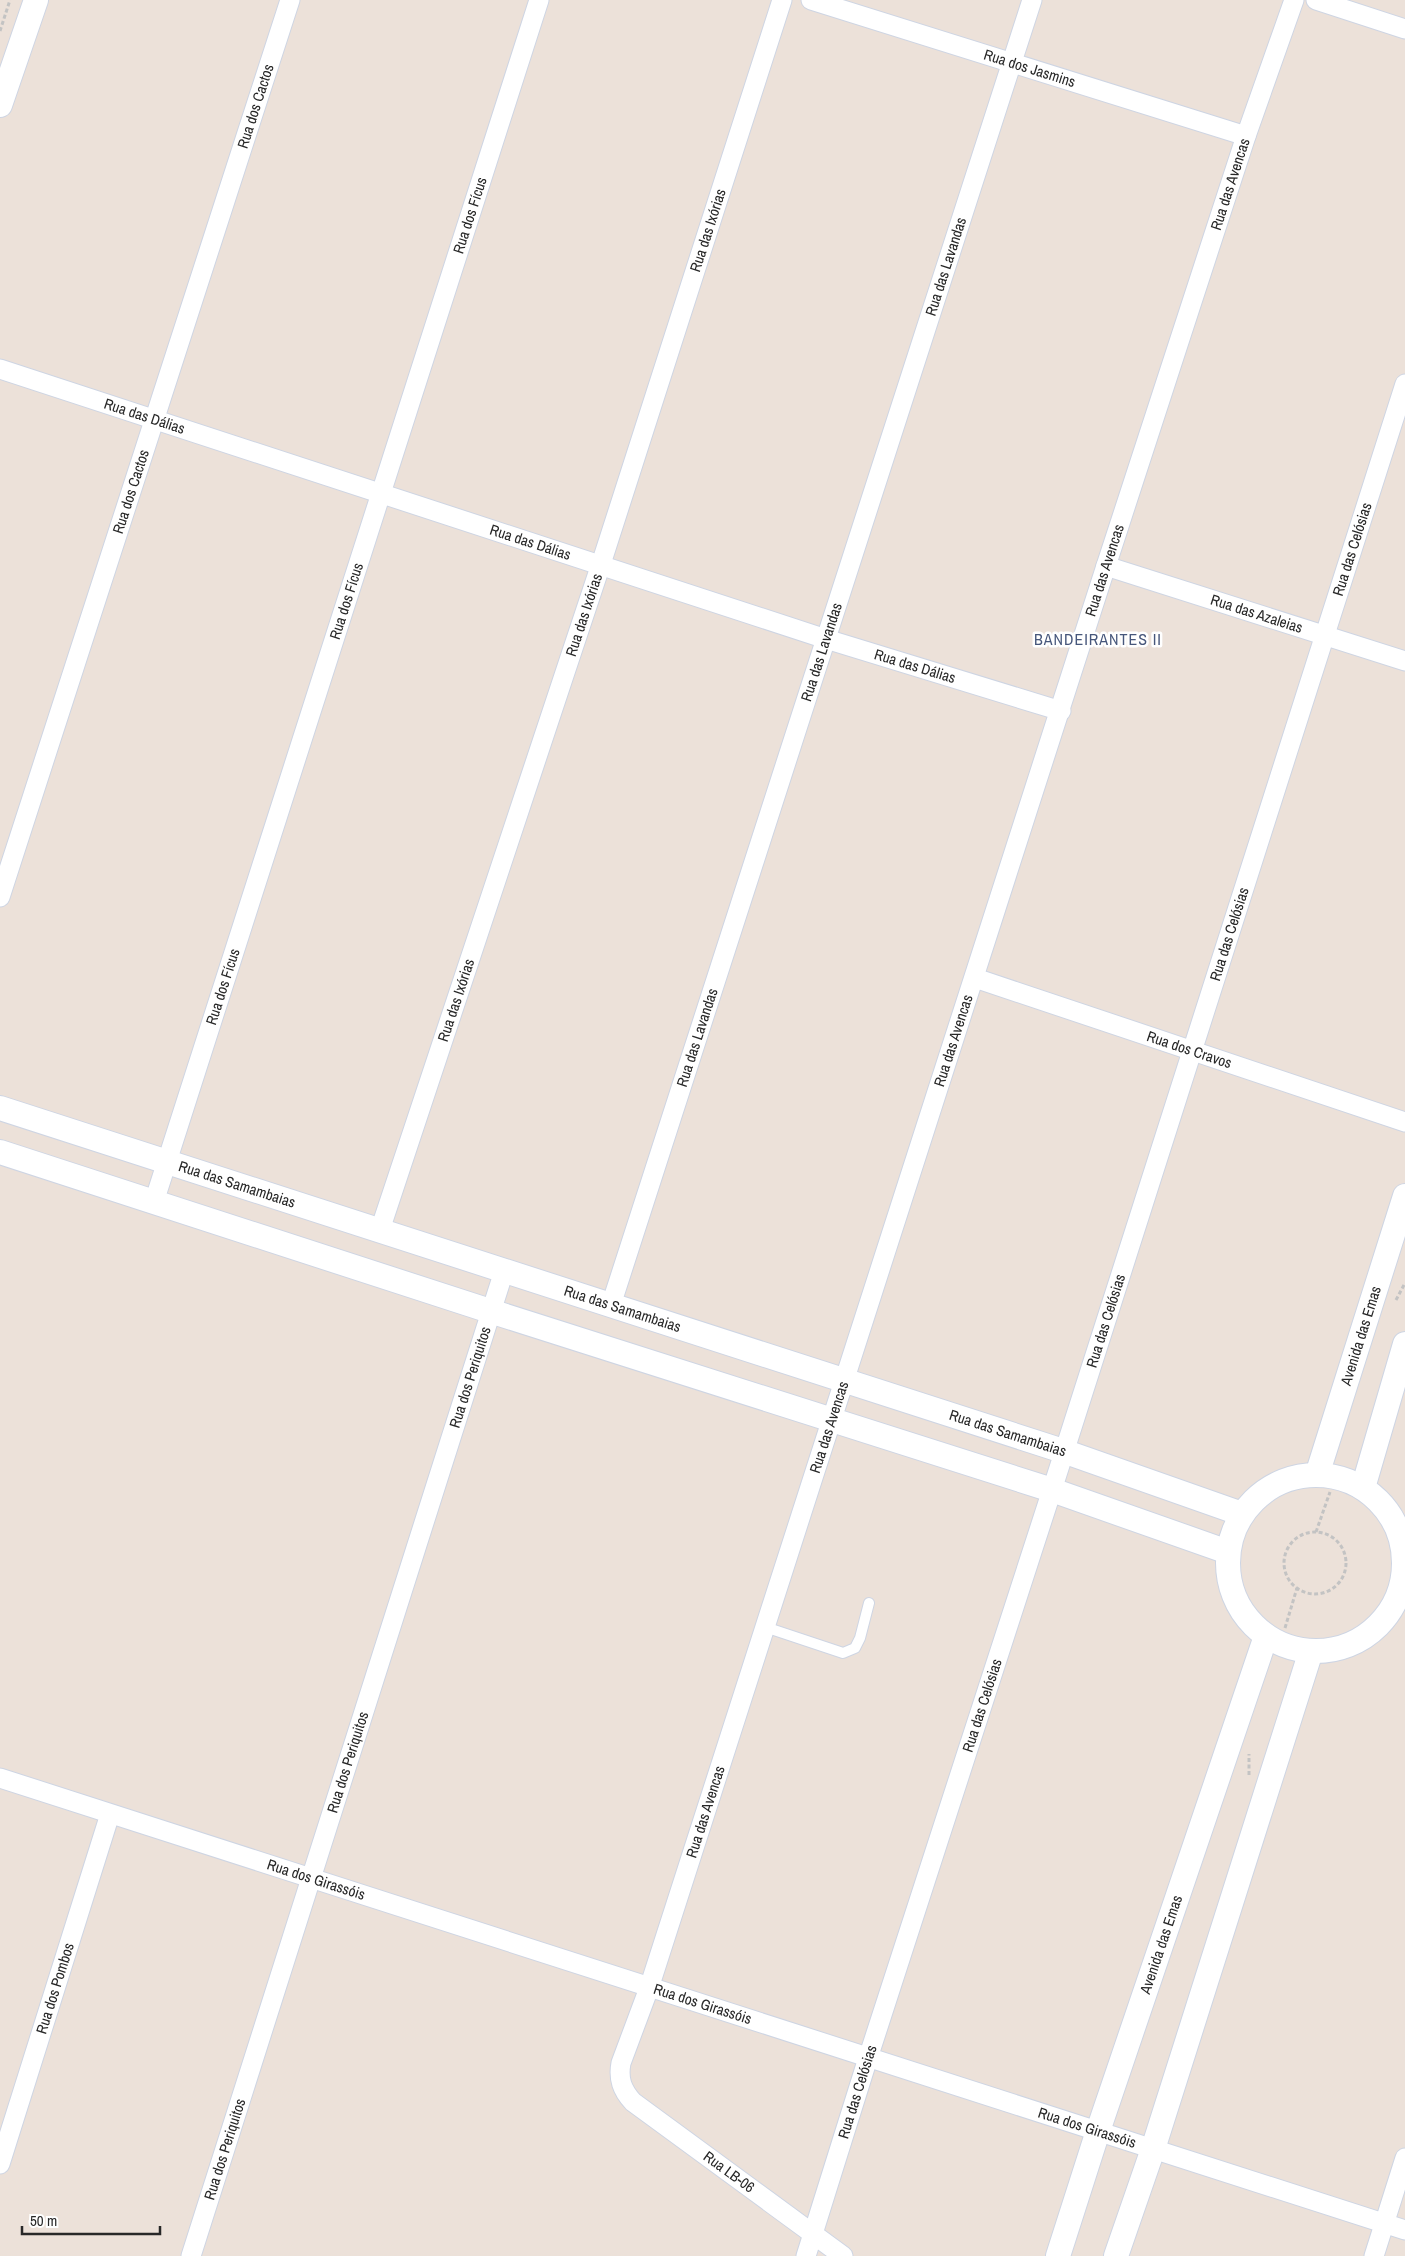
<svg xmlns="http://www.w3.org/2000/svg" width="1405" height="2256" font-family="'Archivo Narrow',sans-serif">
<style>
.lines{fill:none;stroke-linecap:round;stroke-linejoin:round}
.service-casing{stroke:#ced5e3;stroke-width:12}
.minor-casing{stroke:#ced5e3;stroke-width:21}
.tertiary-casing{stroke:#ced5e3;stroke-width:26}
.path{stroke:#c3c3c3;stroke-width:3;stroke-dasharray:4 2.5;stroke-linecap:butt}
.service{stroke:#fff;stroke-width:10}
.minor{stroke:#fff;stroke-width:19}
.tertiary{stroke:#fff;stroke-width:24}
.labels{text-anchor:middle;stroke-width:5;stroke-linejoin:round;paint-order:stroke}
.street-label{font-size:15px;fill:#282828;stroke:#fff}
.neighbourhood-label{font-size:16px;letter-spacing:1px;fill:#47577b;stroke:#fff}
</style>
<rect width="100%" height="100%" fill="#ece1d9"/>
<g class="lines">
<!-- service casing -->
<g class="service-casing">
<polyline id="service" points="765,1627 843,1653 855,1648 860,1638 869,1603"/>
</g>
<!-- minor casing -->
<g class="minor-casing">
<g id="minor">
<path id="s1" d="M811,0L1246,136"/>
<polyline points="1316,0 1405,29"/>
<path id="s2" d="M0,369L826,639L1061,711"/>
<path id="s3" d="M1106,566L1405,661"/>
<path id="s4" d="M0,897L290,0"/>
<path id="s5" d="M975,978L1405,1122"/>
<path id="s6" d="M154,1202L539,0"/>
<path id="s7" d="M380,1230L601,564L782,0"/>
<path id="s8" d="M611,1305L1032,0"/>
<path id="s9" d="M0,1778L1405,2230"/>
<path id="s10" d="M0,2164L110,1814"/>
<path id="s11" d="M191,2256L504,1271"/>
<path id="s12" d="M806,2256L868,2058L1052,1490L1405,384"/>
<path id="s13" d="M843,2256L633,2102C622,2090 618,2079 621,2063L649,1988L1106,566L1246,136L1294,0"/>
<polyline points="1374,2256 1405,2158"/>
</g>
</g>
<!-- tertiary casing -->
<g class="tertiary-casing">
<g id="tertiary">
<polyline points="0,105 36,0"/>
<path id="s14" d="M0,1108L1063,1451L1242,1514"/>
<polyline points="0,1152 490,1311 1052,1490 1228,1552"/>
<circle cx="1316" cy="1563" r="88"/>
<path id="s15" d="M1317,1475L1405,1196"/>
<polyline points="1363,1488 1405,1344"/>
<path id="s16" d="M1058,2256L1098,2131L1266,1636"/>
<polyline points="1116,2256 1153,2149 1311,1651"/>
</g>
</g>
<!-- path -->
<g class="path">
<polyline points="0,31 10,0"/>
<polyline points="1396,1300 1405,1283"/>
<polyline points="1316,1532 1330,1492"/>
<circle cx="1315" cy="1563" r="31"/>
<polyline points="1285,1628 1297,1588"/>
<polyline points="1249,1775 1249,1754"/>
</g>
<!-- service -->
<use href="#service" class="service"/>
<!-- minor -->
<use href="#minor" class="minor"/>
<!-- tertiary -->
<use href="#tertiary" class="tertiary"/>
</g>
<g class="labels">
<!-- street labels -->
<g class="street-label">
<text dy="5" stroke="none"><textPath href="#s1" startOffset="229">Rua dos Jasmins</textPath></text>
<text dy="5" stroke="none"><textPath href="#s4" startOffset="831">Rua dos Cactos</textPath></text>
<text dy="5" stroke="none"><textPath href="#s13" startOffset="2278">Rua das Avencas</textPath></text>
<text dy="5" stroke="none"><textPath href="#s6" startOffset="1036">Rua dos Fícus</textPath></text>
<text dy="5" stroke="none"><textPath href="#s7" startOffset="1052">Rua das Ixórias</textPath></text>
<text dy="5" stroke="none"><textPath href="#s8" startOffset="1091">Rua das Lavandas</textPath></text>
<text dy="5" stroke="none"><textPath href="#s2" startOffset="152">Rua das Dálias</textPath></text>
<text dy="5" stroke="none"><textPath href="#s4" startOffset="426">Rua dos Cactos</textPath></text>
<text dy="5" stroke="none"><textPath href="#s2" startOffset="558">Rua das Dálias</textPath></text>
<text dy="5" stroke="none"><textPath href="#s12" startOffset="1792">Rua das Celósias</textPath></text>
<text dy="5" stroke="none"><textPath href="#s13" startOffset="1872">Rua das Avencas</textPath></text>
<text dy="5" stroke="none"><textPath href="#s6" startOffset="631">Rua dos Fícus</textPath></text>
<text dy="5" stroke="none"><textPath href="#s3" startOffset="158">Rua das Azaleias</textPath></text>
<text dy="5" stroke="none"><textPath href="#s7" startOffset="648">Rua das Ixórias</textPath></text>
<text dy="5" stroke="none"><textPath href="#s8" startOffset="686">Rua das Lavandas</textPath></text>
<text dy="5" stroke="none"><textPath href="#s2" startOffset="962">Rua das Dálias</textPath></text>
<text dy="5" stroke="none"><textPath href="#s12" startOffset="1388">Rua das Celósias</textPath></text>
<text dy="5" stroke="none"><textPath href="#s6" startOffset="226">Rua dos Fícus</textPath></text>
<text dy="5" stroke="none"><textPath href="#s7" startOffset="242">Rua das Ixórias</textPath></text>
<text dy="5" stroke="none"><textPath href="#s8" startOffset="281">Rua das Lavandas</textPath></text>
<text dy="5" stroke="none"><textPath href="#s13" startOffset="1378">Rua das Avencas</textPath></text>
<text dy="5" stroke="none"><textPath href="#s5" startOffset="226">Rua dos Cravos</textPath></text>
<text dy="5" stroke="none"><textPath href="#s14" startOffset="249">Rua das Samambaias</textPath></text>
<text dy="5" stroke="none"><textPath href="#s14" startOffset="654">Rua das Samambaias</textPath></text>
<text dy="5" stroke="none"><textPath href="#s12" startOffset="982">Rua das Celósias</textPath></text>
<text dy="5" stroke="none"><textPath href="#s15" startOffset="146">Avenida das Emas</textPath></text>
<text dy="5" stroke="none"><textPath href="#s11" startOffset="922">Rua dos Periquitos</textPath></text>
<text dy="5" stroke="none"><textPath href="#s13" startOffset="972">Rua das Avencas</textPath></text>
<text dy="5" stroke="none"><textPath href="#s14" startOffset="1059">Rua das Samambaias</textPath></text>
<text dy="5" stroke="none"><textPath href="#s12" startOffset="578">Rua das Celósias</textPath></text>
<text dy="5" stroke="none"><textPath href="#s11" startOffset="518">Rua dos Periquitos</textPath></text>
<text dy="5" stroke="none"><textPath href="#s13" startOffset="568">Rua das Avencas</textPath></text>
<text dy="5" stroke="none"><textPath href="#s9" startOffset="332">Rua dos Girassóis</textPath></text>
<text dy="5" stroke="none"><textPath href="#s16" startOffset="328">Avenida das Emas</textPath></text>
<text dy="5" stroke="none"><textPath href="#s10" startOffset="184">Rua dos Pombos</textPath></text>
<text dy="5" stroke="none"><textPath href="#s9" startOffset="738">Rua dos Girassóis</textPath></text>
<text dy="5" stroke="none"><textPath href="#s12" startOffset="172">Rua das Celósias</textPath></text>
<text dy="5" stroke="none"><textPath href="#s9" startOffset="1142">Rua dos Girassóis</textPath></text>
<text dy="5" stroke="none"><textPath href="#s11" startOffset="112">Rua dos Periquitos</textPath></text>
<text transform="translate(729 2172) rotate(36)" y="5">Rua LB-06</text>
</g>
<!-- neighbourhood labels -->
<g class="neighbourhood-label">
<text x="1098" y="645">BANDEIRANTES II</text>
</g>
</g>
<!-- scale -->
<path d="M22 2226v8h138v-8" fill="none" stroke="#282828" stroke-width="2.5"/>
<text x="30" y="2226" font-size="15" fill="#282828" stroke="#ffffff" stroke-width="4" paint-order="stroke">50 m</text>
</svg>
